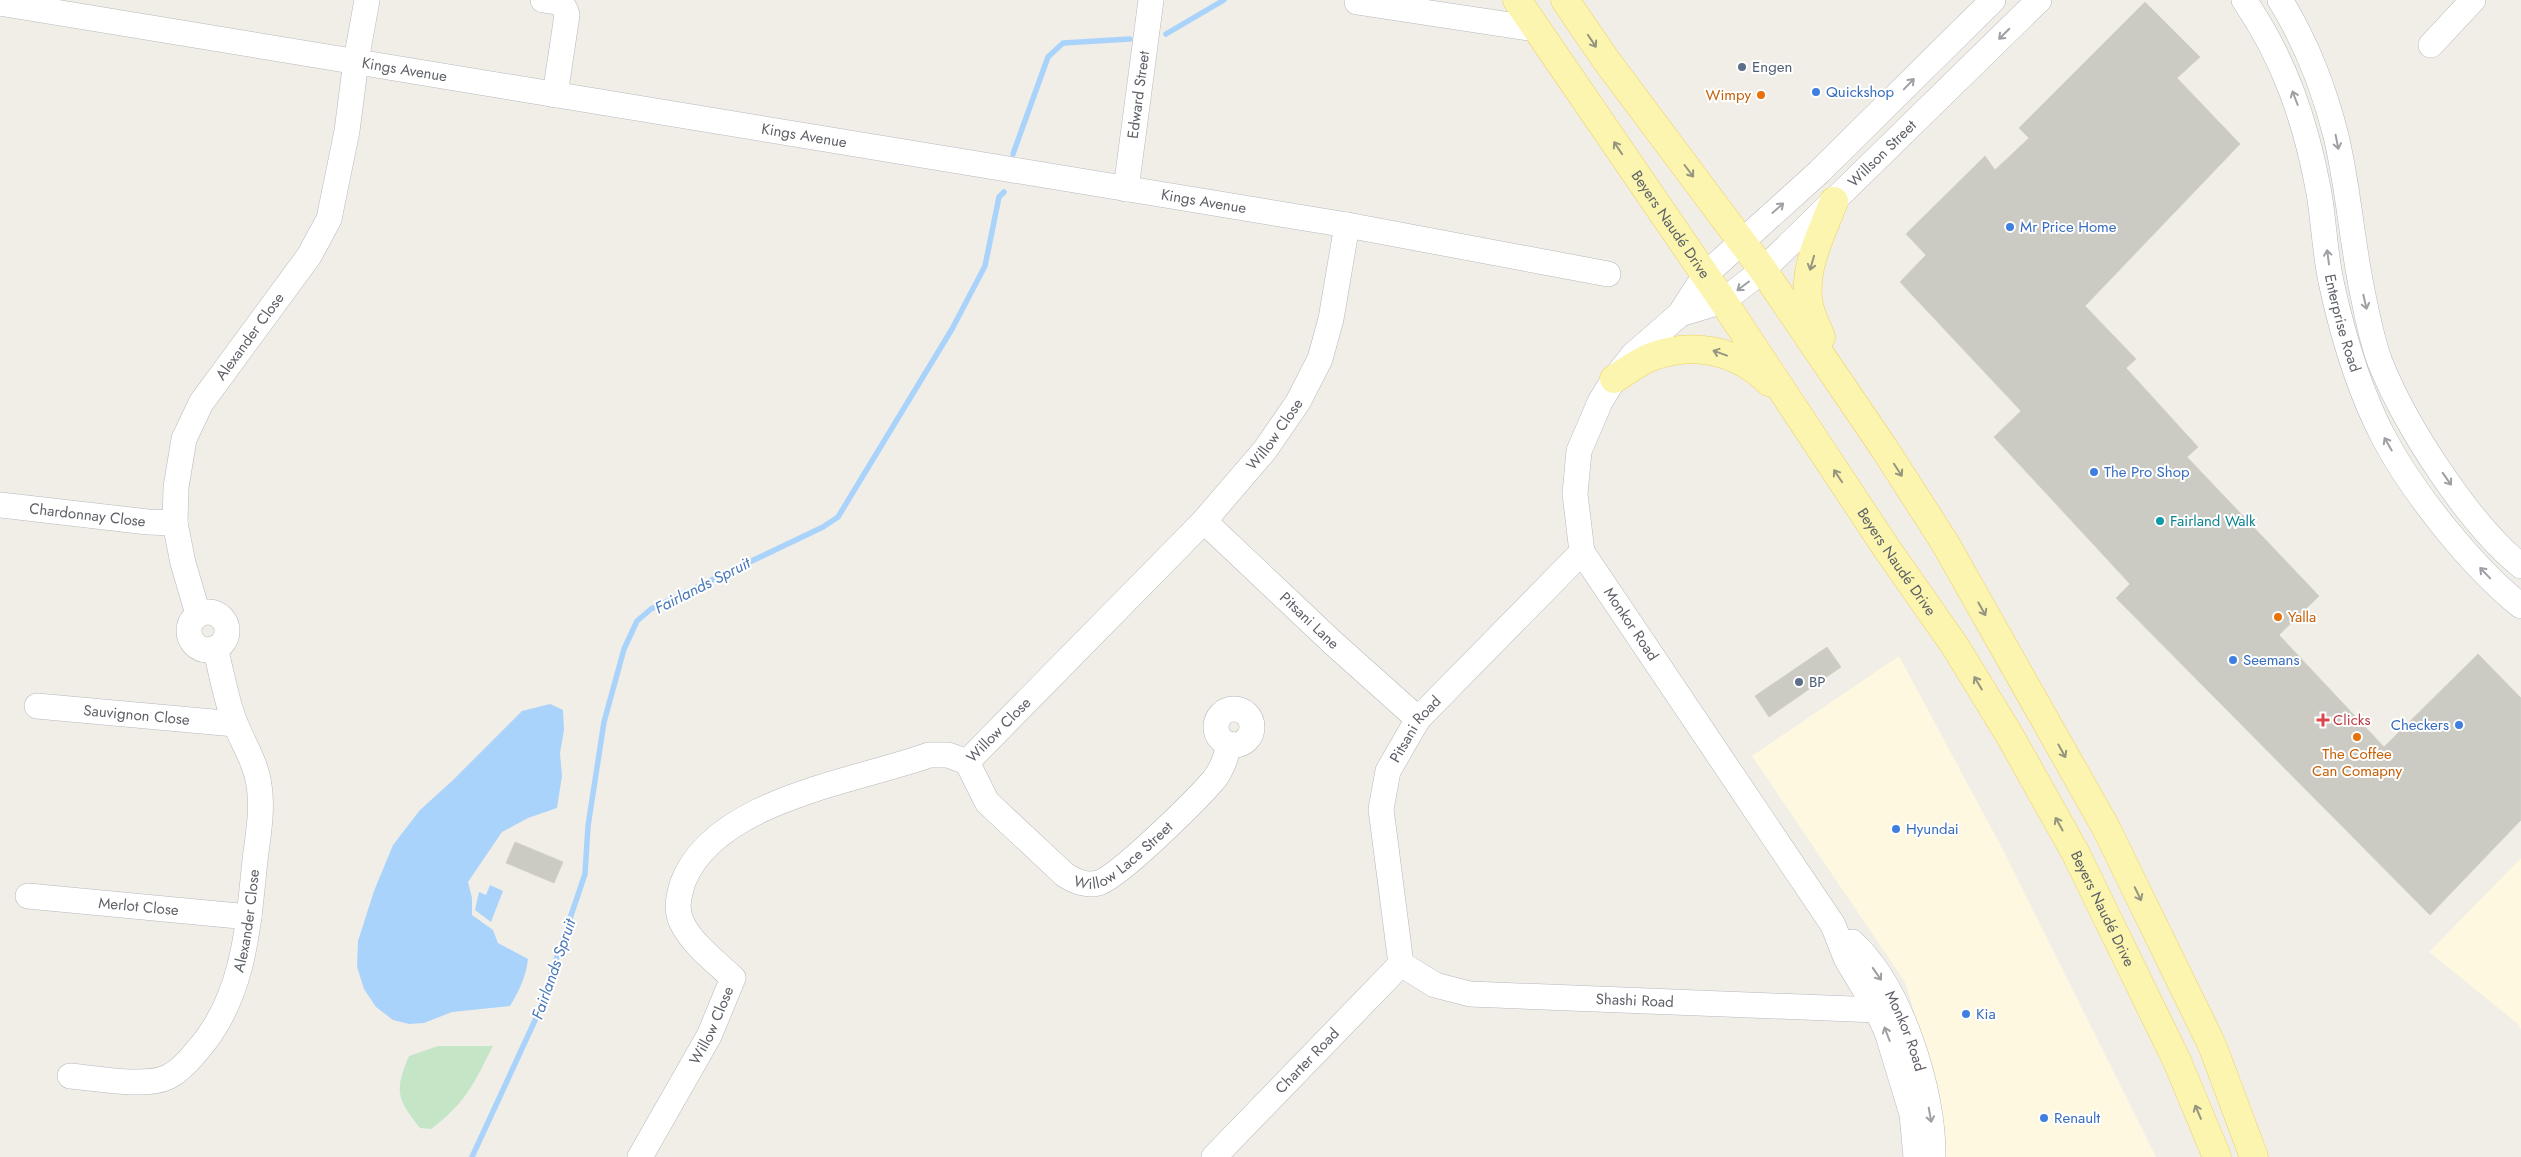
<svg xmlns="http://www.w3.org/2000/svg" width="2521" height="1157" font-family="Jost,sans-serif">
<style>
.commercial{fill:#fdf8df}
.green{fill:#c4e6c7}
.water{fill:#aad3fc}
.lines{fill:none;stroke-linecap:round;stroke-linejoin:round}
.stream{stroke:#aad3fc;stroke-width:5.5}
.building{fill:#cbcac3;stroke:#d5d1c5}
.minor-casing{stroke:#b7b8bd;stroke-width:26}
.major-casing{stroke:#edd062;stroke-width:29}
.minor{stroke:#fff;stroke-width:25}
.major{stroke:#fcf5af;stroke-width:28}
.oneway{stroke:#9ea0a4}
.oneway2{stroke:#959580}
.service-dot{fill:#5c6f8a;stroke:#fff;stroke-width:2}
.shop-dot{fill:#3f7fe0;stroke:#fff;stroke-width:2}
.food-dot{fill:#e8710a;stroke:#fff;stroke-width:2}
.culture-dot{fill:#0f9aa8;stroke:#fff;stroke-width:2}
.health-dot{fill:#e0444e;stroke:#fff;stroke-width:2}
.labels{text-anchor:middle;stroke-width:4;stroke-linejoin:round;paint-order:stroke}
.service-label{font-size:15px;fill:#4e5e75;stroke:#fff;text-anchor:start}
.street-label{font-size:15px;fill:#5e6167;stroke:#fff}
.shop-label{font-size:15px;fill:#366cbe;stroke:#fff;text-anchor:start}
.food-label{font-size:15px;fill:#c56008;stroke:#fff;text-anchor:end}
.culture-label{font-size:15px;fill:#0d838f;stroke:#fff;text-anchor:start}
.health-label{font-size:15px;fill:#be3a42;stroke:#fff;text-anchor:start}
.water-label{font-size:16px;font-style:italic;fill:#4978b8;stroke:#fff}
</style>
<rect width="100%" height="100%" fill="#f0eee7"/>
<!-- commercial -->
<g class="commercial">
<polygon points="1899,656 2002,848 2156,1157 1934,1157 1935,1080 1905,982 1752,756"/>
<polygon points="2521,858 2521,1030 2518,1024 2429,952"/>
</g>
<!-- green -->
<path class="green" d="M438,1046H493C474,1083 466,1103 431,1129L420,1128C397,1099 394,1091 409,1056Z"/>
<!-- water -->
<g class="water">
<path d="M550,704L563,710L564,730L560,753L562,776L557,808L528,818L502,832L468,882L472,898V915L493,930L498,943L528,959C526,977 519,991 510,1006L452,1012L424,1023L409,1024L393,1020L376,1007L364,989L357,967L358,941L374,891L393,845L420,810L452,781L522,711Z"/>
<polygon points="490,885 503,891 491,922 475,910 479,892 486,895"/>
</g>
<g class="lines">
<!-- stream -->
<g class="stream">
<polyline points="1166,34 1224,0"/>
<polyline points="1013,154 1048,57 1063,43 1130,39"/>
<polyline points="472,1157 537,1016 585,874 588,826 604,722 624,649 637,621 651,609 823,527 838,517 952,329 985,266 999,197 1004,192"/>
</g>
</g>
<!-- building -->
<g class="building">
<polygon points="2145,2 2200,57 2177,78 2240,144 2085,306 2136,359 2126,368 2198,447 2187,457 2319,596 2279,635 2384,747 2478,654 2521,698 2521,820 2430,915 2116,598 2130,584 1994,437 2021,411 1900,282 1926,255 1906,234 1985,156 1995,170 2029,138 2019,128"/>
<polygon points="1827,647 1841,667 1769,717 1755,696"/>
<polygon points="515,842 563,862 554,883 506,863"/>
</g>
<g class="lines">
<!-- minor casing -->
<g class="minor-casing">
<g id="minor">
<path d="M543,0C555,2 564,1 567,15L555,95"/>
<path id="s1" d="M2244,0C2285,60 2306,122 2319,193C2324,223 2325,256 2332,286C2343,336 2361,395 2385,440C2414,494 2473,568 2521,606"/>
<path d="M2280,0C2306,42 2324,88 2336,136C2349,190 2352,246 2364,300C2368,320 2373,343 2380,362C2405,425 2468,523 2521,566"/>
<polyline points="1357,2 1536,29"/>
<path id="s2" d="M0,3L1347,225L1608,274"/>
<polyline points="2431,45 2473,0"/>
<path id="s3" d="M1126,189L1151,0"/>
<path id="s4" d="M1680,314L1723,301L1763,270L2039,0"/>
<path id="s5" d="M0,505L148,522L175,523"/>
<path id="s6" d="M1204,521L1332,642L1418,719"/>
<circle cx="208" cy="631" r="19"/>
<path id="s7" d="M198,614L183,563L175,523L176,487L184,439L201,403L309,256L329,219L347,131L356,61L367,0"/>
<path id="s8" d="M37,706L235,724"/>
<circle cx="1234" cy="727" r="18"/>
<path id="s9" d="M967,762L1204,521L1265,450L1298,402L1320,359L1331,319L1347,225"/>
<path id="s10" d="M967,762L987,802L1065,875C1075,881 1085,886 1098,883C1117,879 1195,801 1212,782C1222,771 1226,758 1229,744"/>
<path id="s11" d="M28,896L249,917"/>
<path id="s12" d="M1852,942C1901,987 1934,1091 1933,1157"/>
<path id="s13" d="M1401,964L1381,809L1388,771L1418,719L1582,552"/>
<path id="s14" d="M1401,964L1435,985L1470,994L1877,1010"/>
<path id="s15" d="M70,1076C95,1078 145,1088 168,1077C180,1071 188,1062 196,1052C244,999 248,928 255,860C258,836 263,809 259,785C256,763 244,745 236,725C226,702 222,673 215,648"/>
<path id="s16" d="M640,1157L709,1036L733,978C716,962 692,944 682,923C675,909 679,895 683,882C715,800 854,782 929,755H948L967,762"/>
<path id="s17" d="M1214,1157L1401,964"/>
<polyline points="1916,1157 1912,1114 1887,1032 1877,1010 1846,958 1833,925 1582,552 1575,494 1579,451 1600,402 1614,379 1633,355 1680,314 1705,275 1819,172 1993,0"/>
</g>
</g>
<!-- major casing -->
<g class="major-casing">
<g id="major">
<path id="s18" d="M1517,0L1723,301L1887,549L1955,646L2010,736L2075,852L2177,1061L2217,1157"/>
<polyline points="1565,0 1606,60 1763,270 1884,448 1945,543 2105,826 2212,1045 2254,1157"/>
<path d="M1821,337C1817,327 1811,316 1809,305C1802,269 1822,233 1834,201"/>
<path d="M1614,379C1626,372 1638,362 1651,357C1693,341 1737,350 1769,382"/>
</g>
</g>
<!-- minor -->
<use href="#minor" class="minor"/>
<!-- major -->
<use href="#major" class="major"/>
</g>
<!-- one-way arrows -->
<defs><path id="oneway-shaft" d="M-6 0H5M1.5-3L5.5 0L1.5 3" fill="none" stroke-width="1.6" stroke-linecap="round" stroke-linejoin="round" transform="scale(1.25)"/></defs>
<g class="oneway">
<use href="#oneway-shaft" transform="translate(2004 34) rotate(135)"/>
<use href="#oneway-shaft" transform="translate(1909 84) rotate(-46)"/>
<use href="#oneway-shaft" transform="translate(2295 98) rotate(-111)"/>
<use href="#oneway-shaft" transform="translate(2337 142) rotate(79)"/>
<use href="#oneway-shaft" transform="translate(1778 208) rotate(-41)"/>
<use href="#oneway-shaft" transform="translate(2328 257) rotate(-98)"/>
<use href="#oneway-shaft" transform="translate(1743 286) rotate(143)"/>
<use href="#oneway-shaft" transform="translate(2365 302) rotate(77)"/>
<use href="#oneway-shaft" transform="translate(2388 444) rotate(-120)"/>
<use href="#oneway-shaft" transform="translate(2447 479) rotate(55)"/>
<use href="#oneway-shaft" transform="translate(2485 573) rotate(-134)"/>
<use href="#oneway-shaft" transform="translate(1877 974) rotate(55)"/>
<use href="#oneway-shaft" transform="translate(1887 1034) rotate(-111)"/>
<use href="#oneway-shaft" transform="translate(1930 1115) rotate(80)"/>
</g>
<g class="oneway2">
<use href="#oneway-shaft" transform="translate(1592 41) rotate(56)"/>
<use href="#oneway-shaft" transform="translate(1618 148) rotate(-124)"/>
<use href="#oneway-shaft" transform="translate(1689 171) rotate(53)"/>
<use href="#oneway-shaft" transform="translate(1812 263) rotate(106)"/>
<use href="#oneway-shaft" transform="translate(1720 353) rotate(-160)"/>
<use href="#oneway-shaft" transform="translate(1898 470) rotate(57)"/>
<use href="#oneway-shaft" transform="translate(1838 476) rotate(-124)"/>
<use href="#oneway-shaft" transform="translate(1982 609) rotate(61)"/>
<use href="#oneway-shaft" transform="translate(1978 683) rotate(-121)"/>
<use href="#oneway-shaft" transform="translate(2062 751) rotate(61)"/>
<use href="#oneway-shaft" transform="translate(2059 824) rotate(-119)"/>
<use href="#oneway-shaft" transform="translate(2138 894) rotate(64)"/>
<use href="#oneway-shaft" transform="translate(2198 1112) rotate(-113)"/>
</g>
<!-- markers -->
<g class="service-dot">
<circle cx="1742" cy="67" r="5"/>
<circle cx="1799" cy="682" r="5"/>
</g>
<g class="shop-dot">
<circle cx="1816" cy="92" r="5"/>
<circle cx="2010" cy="227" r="5"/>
<circle cx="2094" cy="472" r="5"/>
<circle cx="2233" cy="660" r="5"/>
<circle cx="2459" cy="725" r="5"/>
<circle cx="1896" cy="829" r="5"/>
<circle cx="1966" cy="1014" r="5"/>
<circle cx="2044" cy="1118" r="5"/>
</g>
<g class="food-dot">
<circle cx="1761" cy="95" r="5"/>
<circle cx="2278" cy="617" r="5"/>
<circle cx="2357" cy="737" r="5"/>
</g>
<circle class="culture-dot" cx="2160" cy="521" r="5"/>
<path class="health-dot" d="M2320.5 712.5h5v5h5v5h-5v5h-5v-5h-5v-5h5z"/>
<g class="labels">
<!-- service labels -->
<g class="service-label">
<text x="1752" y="72">Engen</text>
<text x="1809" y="687">BP</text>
</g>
<!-- street labels -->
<g class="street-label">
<text dy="5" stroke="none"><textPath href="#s2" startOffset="410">Kings Avenue</textPath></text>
<text dy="5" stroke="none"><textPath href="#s3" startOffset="95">Edward Street</textPath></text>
<text dy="5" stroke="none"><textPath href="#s2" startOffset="815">Kings Avenue</textPath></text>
<text dy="5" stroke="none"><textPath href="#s4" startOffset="262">Willson Street</textPath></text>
<text dy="5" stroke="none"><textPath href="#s2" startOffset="1220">Kings Avenue</textPath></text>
<text dy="5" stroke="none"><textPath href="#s18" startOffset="272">Beyers Naudé Drive</textPath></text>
<text dy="5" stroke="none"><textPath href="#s1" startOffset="341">Enterprise Road</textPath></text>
<text dy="5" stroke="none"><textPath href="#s7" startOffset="301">Alexander Close</textPath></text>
<text dy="5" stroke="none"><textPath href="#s9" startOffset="450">Willow Close</textPath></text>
<text dy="5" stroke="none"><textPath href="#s5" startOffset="88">Chardonnay Close</textPath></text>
<text dy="5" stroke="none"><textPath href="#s18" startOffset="678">Beyers Naudé Drive</textPath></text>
<text dy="5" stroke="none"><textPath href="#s6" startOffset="145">Pitsani Lane</textPath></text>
<text transform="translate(1631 624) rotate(56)" y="5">Monkor Road</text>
<text dy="5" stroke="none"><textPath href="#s8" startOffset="100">Sauvignon Close</textPath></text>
<text dy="5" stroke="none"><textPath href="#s9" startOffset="45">Willow Close</textPath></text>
<text dy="5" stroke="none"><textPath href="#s13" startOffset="245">Pitsani Road</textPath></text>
<text dy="5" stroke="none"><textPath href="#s10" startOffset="221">Willow Lace Street</textPath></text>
<text dy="5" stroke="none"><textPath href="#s11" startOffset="111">Merlot Close</textPath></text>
<text dy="5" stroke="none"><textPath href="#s18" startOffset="1082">Beyers Naudé Drive</textPath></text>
<text dy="5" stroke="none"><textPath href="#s15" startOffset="280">Alexander Close</textPath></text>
<text dy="5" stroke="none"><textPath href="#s14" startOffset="241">Shashi Road</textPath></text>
<text dy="5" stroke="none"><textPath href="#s16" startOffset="150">Willow Close</textPath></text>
<text dy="5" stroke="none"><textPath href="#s12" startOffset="105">Monkor Road</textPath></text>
<text dy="5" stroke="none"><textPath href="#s17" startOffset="134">Charter Road</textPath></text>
</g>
<!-- shop labels -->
<g class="shop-label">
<text x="1826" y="97">Quickshop</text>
<text x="2020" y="232">Mr Price Home</text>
<text x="2104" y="477">The Pro Shop</text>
<text x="2243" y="665">Seemans</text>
<text x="2449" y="730" text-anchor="end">Checkers</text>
<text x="1906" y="834">Hyundai</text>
<text x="1976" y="1019">Kia</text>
<text x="2054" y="1123">Renault</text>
</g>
<!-- food labels -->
<g class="food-label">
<text x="1751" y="100">Wimpy</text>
<text x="2288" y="622" text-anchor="start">Yalla</text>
<text x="2357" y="759" text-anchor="middle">The Coffee<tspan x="2357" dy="17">Can Comapny</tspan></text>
</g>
<!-- culture labels -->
<g class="culture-label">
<text x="2170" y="526">Fairland Walk</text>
</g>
<!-- health labels -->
<g class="health-label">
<text x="2333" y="725">Clicks</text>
</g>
<!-- water labels -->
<g class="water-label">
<text transform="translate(702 585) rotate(-27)" y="6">Fairlands Spruit</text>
<text transform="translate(553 969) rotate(-71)" y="6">Fairlands Spruit</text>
</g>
</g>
</svg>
